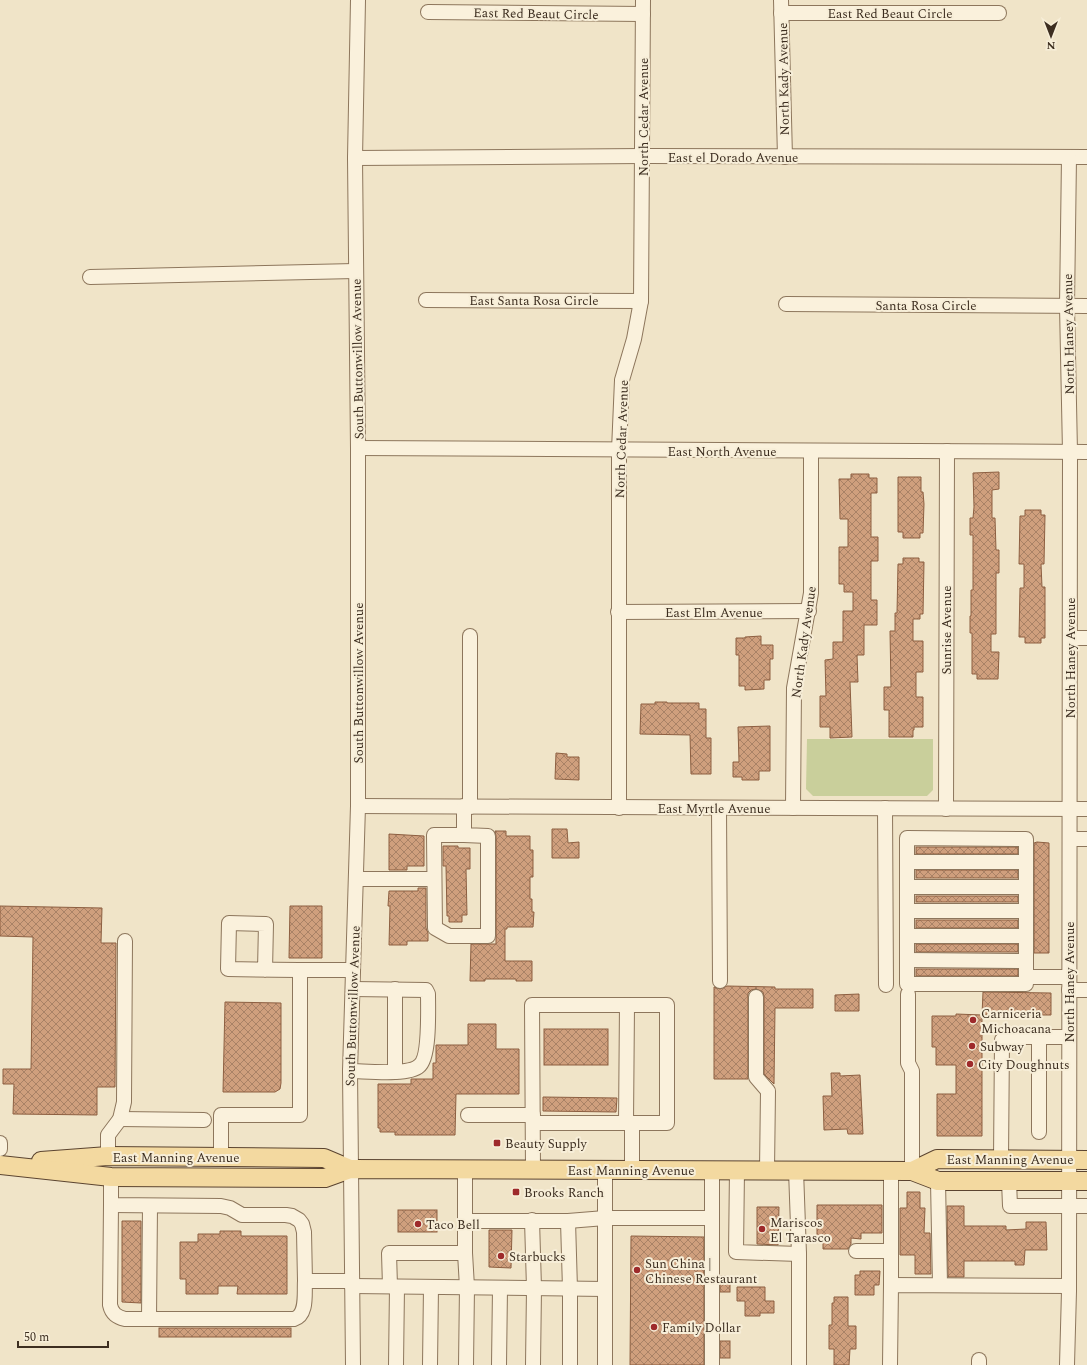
<svg xmlns="http://www.w3.org/2000/svg" width="1087" height="1365" font-family="Spectral,serif">
<style>
.green{fill:#c9cf9b}
.building{fill:url(#building-cross-hatch);stroke:#8d5f41}
.lines{fill:none;stroke-linecap:round;stroke-linejoin:round}
.minor-casing{stroke:#8d765c;stroke-width:16}
.major-casing{stroke:#5b4430;stroke-width:20}
.minor{stroke:#faf1dc;stroke-width:14}
.major{stroke:#f3d9a0;stroke-width:18}
.poi-dot{fill:#9e2a2b;stroke:#f7eed8;stroke-width:1.5}
.labels{text-anchor:middle;stroke-width:4;stroke-linejoin:round;paint-order:stroke}
.street-label{font-size:13px;fill:#3d2e20;stroke:#f7eed8}
.poi-label{font-size:13px;fill:#3d2e20;stroke:#f7eed8;text-anchor:start}
</style>
<defs>
<pattern id="building-cross-hatch" width="8" height="8" patternUnits="userSpaceOnUse"><rect width="8" height="8" fill="#cf9f7d"/><path d="M0 0l8 8M0 8l8-8" fill="none" stroke="#a98266"/></pattern>
</defs>
<rect width="100%" height="100%" fill="#f0e4c8"/>
<!-- green -->
<polygon class="green" points="807,739 933,739 933,790 927,796 813,796 806,789"/>
<!-- building -->
<g class="building">
<polygon points="999,472 999,489 992,490 992,518 995,518 996,550 999,550 999,573 996,573 996,634 991,634 991,652 999,652 998,679 977,679 977,674 972,674 972,633 970,633 970,616 971,616 971,590 973,590 973,535 970,535 970,518 973,518 974,507 973,473"/>
<polygon points="851,474 869,474 869,478 877,478 877,493 871,493 871,537 878,537 878,561 871,561 871,600 877,600 877,625 864,625 864,655 857,655 858,682 850,682 852,737 830,738 830,727 820,727 820,696 826,696 825,660 833,659 833,642 843,642 843,611 853,611 853,592 844,592 844,584 839,584 839,547 848,547 848,519 840,519 839,479 851,479"/>
<polygon points="898,477 921,477 921,492 923,492 924,504 923,533 920,533 920,538 903,538 903,532 898,532"/>
<polygon points="1025,510 1041,510 1041,515 1045,515 1044,564 1041,564 1042,587 1045,587 1045,638 1041,638 1041,643 1025,643 1025,637 1019,637 1020,588 1024,588 1024,564 1019,564 1020,516 1025,516"/>
<polygon points="903,558 919,558 919,562 924,562 923,614 920,614 920,619 913,619 913,641 923,641 923,672 916,672 916,697 923,697 923,727 914,727 914,730 913,730 913,737 889,737 889,710 884,710 884,687 891,687 890,631 895,631 895,613 897,613 898,564 903,564"/>
<polygon points="761,636 761,645 773,645 773,659 770,659 770,680 764,680 764,689 745,690 745,686 739,686 739,655 736,655 736,638 745,638 745,637"/>
<polygon points="655,702 667,702 667,703 699,703 699,709 706,709 706,738 711,738 711,774 691,774 690,735 640,734 641,704 655,704"/>
<polygon points="770,726 770,771 759,771 759,780 742,780 742,777 733,777 733,762 739,762 738,727"/>
<polygon points="556,753 567,754 567,757 579,757 579,780 555,779"/>
<polygon points="552,829 567,829 568,843 579,842 579,858 552,858"/>
<polygon points="495,831 506,831 506,836 530,836 530,850 533,850 533,877 530,877 530,899 532,899 532,912 534,912 533,927 507,927 507,929 505,929 505,961 532,961 532,981 516,981 516,979 485,979 485,981 470,981 471,944 496,944 496,836"/>
<polygon points="389,834 424,836 424,866 407,866 407,870 389,870"/>
<polygon points="1037,842 1049,843 1049,953 1034,953 1034,843"/>
<polygon points="443,846 458,846 458,848 470,848 470,869 466,869 467,915 462,915 462,922 449,922 449,916 447,916 446,866 443,866"/>
<rect x="916" y="847" width="102" height="7"/>
<rect x="916" y="870" width="102" height="8"/>
<polygon points="418,888 426,888 426,928 428,933 428,941 407,941 407,945 389,945 390,906 388,906 389,891 418,891"/>
<rect x="916" y="896" width="102" height="6"/>
<polygon points="0,906 102,908 101,943 116,943 115,1087 97,1087 97,1115 13,1114 14,1084 3,1084 3,1069 31,1069 33,937 0,936"/>
<polygon points="290,906 322,906 322,958 289,958"/>
<rect x="916" y="920" width="102" height="8"/>
<rect x="916" y="944" width="102" height="8"/>
<rect x="916" y="969" width="102" height="7"/>
<polygon points="727,986 775,987 775,989 813,989 813,1008 775,1008 774,1084 764,1074 764,997 763,992 756,989 751,990 748,993 748,1079 714,1079 714,987 720,989"/>
<polygon points="983,992 1051,993 1051,1015 982,1015"/>
<polygon points="859,994 859,1011 835,1011 835,995"/>
<polygon points="225,1002 281,1003 281,1083 280,1089 275,1092 223,1092"/>
<polygon points="956,1014 982,1015 982,1136 937,1136 937,1094 956,1094 956,1065 936,1065 936,1047 932,1047 932,1016 956,1016"/>
<polygon points="468,1024 496,1024 496,1049 519,1049 519,1094 456,1094 455,1135 395,1135 395,1132 380,1132 380,1128 378,1128 378,1084 411,1084 411,1079 433,1079 433,1063 436,1063 436,1045 468,1045"/>
<rect x="544" y="1029" width="64" height="36"/>
<polygon points="831,1073 840,1073 840,1076 860,1075 863,1134 848,1134 847,1129 824,1130 823,1096 832,1096"/>
<polygon points="543,1097 617,1098 616,1112 543,1111"/>
<polygon points="907,1192 920,1192 920,1208 925,1208 924,1233 930,1233 931,1274 915,1274 915,1255 900,1255 900,1208 907,1208"/>
<polygon points="817,1205 882,1205 882,1233 861,1233 861,1239 851,1238 851,1244 848,1249 823,1249 823,1242 817,1241"/>
<polygon points="947,1206 964,1206 964,1226 1006,1226 1006,1230 1026,1229 1026,1222 1046,1222 1047,1250 1025,1250 1024,1265 1015,1265 1015,1261 964,1261 964,1277 948,1277"/>
<polygon points="757,1207 779,1207 778,1245 757,1244"/>
<rect x="398" y="1210" width="39" height="22"/>
<polygon points="122,1221 141,1221 141,1303 122,1302"/>
<polygon points="489,1230 512,1230 511,1268 489,1267"/>
<polygon points="220,1231 241,1231 241,1236 287,1236 287,1294 237,1294 238,1286 218,1286 218,1294 186,1294 186,1279 180,1279 180,1242 198,1242 198,1234 220,1234"/>
<polygon points="631,1236 704,1237 704,1365 630,1365"/>
<polygon points="860,1271 880,1271 879,1285 874,1285 874,1295 855,1295 855,1275 860,1275"/>
<rect x="720" y="1276" width="10" height="16"/>
<polygon points="737,1287 765,1287 765,1301 774,1301 774,1313 760,1313 760,1316 745,1316 745,1301 737,1301"/>
<polygon points="834,1297 848,1297 848,1326 856,1326 856,1349 850,1349 849,1365 834,1365 834,1349 829,1349 829,1325 832,1325 832,1303 834,1303"/>
<rect x="159" y="1328" width="132" height="9"/>
<rect x="720" y="1341" width="10" height="17"/>
</g>
<g class="lines">
<!-- minor casing -->
<g class="minor-casing">
<g id="minor">
<polyline points="781,0 785,157"/>
<polyline points="428,12 643,14"/>
<polyline points="781,13 999,13"/>
<polyline points="355,158 643,156 1087,157"/>
<polyline points="90,277 355,271"/>
<polyline points="426,300 641,301"/>
<polyline points="786,304 1087,306"/>
<polyline points="358,448 1087,452"/>
<polyline points="618,612 809,611"/>
<polyline points="1070,638 1087,638"/>
<polyline points="358,806 1087,809"/>
<polyline points="464,806 464,835 488,836 488,936 449,936 435,928 434,835 464,835"/>
<polyline points="470,807 470,636"/>
<polyline points="619,808 619,450 622,380 634,339 641,301 643,0"/>
<polyline points="719,808 720,981"/>
<polyline points="793,808 794,688 811,593 811,451"/>
<polyline points="885,808 886,985"/>
<polyline points="946,809 947,451"/>
<polygon points="907,838 1026,839 1026,984 907,984"/>
<polyline points="1070,839 1087,839"/>
<polyline points="907,862 1026,862"/>
<polyline points="356,879 434,879"/>
<polyline points="907,887 1026,887"/>
<polyline points="907,911 1026,911"/>
<polyline points="907,936 1026,936"/>
<polyline points="907,960 1026,961"/>
<path d="M265,970L266,924L229,923L228,969C270,970 312,970 353,970"/>
<polyline points="1026,977 1069,977"/>
<polyline points="1069,990 1087,990"/>
<polyline points="908,994 908,1063 912,1071 912,1171"/>
<polyline points="756,997 756,1077 768,1091 767,1170"/>
<path d="M350,1071C365,1071 408,1076 419,1066C430,1058 428,1008 428,994L426,990L353,989"/>
<polyline points="395,1072 395,989"/>
<polyline points="468,1115 533,1115"/>
<polyline points="120,1119 204,1120"/>
<polyline points="533,1123 667,1123 667,1005 532,1005 533,1170"/>
<polyline points="626,1123 627,1005"/>
<polyline points="1039,1132 1039,1037"/>
<polyline points="0,1143 0,1149"/>
<polyline points="108,1156 108,1135 120,1119 124,1102 125,941"/>
<polyline points="221,1157 221,1115 300,1115 300,970"/>
<polyline points="1001,1159 1002,1040 1007,1037 1069,1037"/>
<polyline points="465,1169 465,1253 467,1287 466,1365"/>
<polyline points="632,1170 632,1123"/>
<polyline points="712,1170 712,1365"/>
<polyline points="737,1170 736,1252 799,1254"/>
<polyline points="796,1170 799,1254 799,1365"/>
<polyline points="891,1171 891,1285"/>
<polyline points="111,1177 111,1205 221,1206 230,1208 242,1215 286,1215 292,1216 299,1220 302,1224 304,1232 305,1281 351,1281"/>
<polyline points="938,1181 940,1285"/>
<polyline points="1009,1181 1010,1206 1087,1206"/>
<path d="M111,1205L110,1305C112,1314 117,1317 125,1319H294C308,1315 304,1292 305,1281"/>
<polyline points="532,1220 534,1288 533,1365"/>
<polyline points="465,1221 568,1221 605,1218 712,1218"/>
<polyline points="568,1221 570,1289 570,1365"/>
<polyline points="856,1251 891,1251"/>
<polyline points="352,1286 605,1289"/>
<polyline points="390,1286 389,1253 465,1253"/>
<polyline points="149,1319 150,1206"/>
<polyline points="353,1365 350,1071 358,806 358,448 355,158 358,0"/>
<polyline points="396,1365 397,1287"/>
<polyline points="430,1365 431,1287"/>
<polyline points="499,1365 500,1288"/>
<polyline points="605,1365 605,1170"/>
<polyline points="890,1365 891,1285 1069,1286"/>
<polyline points="979,1365 979,1360"/>
<polyline points="1067,1365 1069,1291 1070,452 1067,306 1069,157"/>
</g>
</g>
<!-- major casing -->
<g class="major-casing">
<g id="major">
<polyline points="41,1161 108,1156 324,1158 350,1169"/>
<polyline points="0,1165 111,1177 325,1178 350,1169 912,1171 938,1181 1087,1181"/>
<polyline points="912,1171 937,1159 1087,1160"/>
</g>
</g>
<!-- minor -->
<use href="#minor" class="minor"/>
<!-- major -->
<use href="#major" class="major"/>
</g>
<!-- markers -->
<g class="poi-dot">
<circle cx="973" cy="1020" r="4"/>
<circle cx="972" cy="1046" r="4"/>
<circle cx="970" cy="1064" r="4"/>
<rect x="493" y="1139" width="8" height="8" rx="2"/>
<rect x="512" y="1188" width="8" height="8" rx="2"/>
<circle cx="418" cy="1224" r="4"/>
<circle cx="762" cy="1229" r="4"/>
<circle cx="501" cy="1256" r="4"/>
<circle cx="637" cy="1270" r="4"/>
<circle cx="654" cy="1327" r="4"/>
</g>
<g class="labels">
<!-- street labels -->
<g class="street-label">
<text transform="translate(536 13) rotate(1)" y="5">East Red Beaut Circle</text>
<text x="890" y="18">East Red Beaut Circle</text>
<text transform="translate(783 79) rotate(-91)" y="5">North Kady Avenue</text>
<text transform="translate(643 117) rotate(-90)" y="5">North Cedar Avenue</text>
<text x="733" y="162">East el Dorado Avenue</text>
<text x="534" y="305">East Santa Rosa Circle</text>
<text x="926" y="310">Santa Rosa Circle</text>
<text transform="translate(1068 334) rotate(-91)" y="5">North Haney Avenue</text>
<text transform="translate(357 359) rotate(-91)" y="5">South Buttonwillow Avenue</text>
<text transform="translate(621 439) rotate(-88)" y="5">North Cedar Avenue</text>
<text x="722" y="456">East North Avenue</text>
<text x="714" y="617">East Elm Avenue</text>
<text transform="translate(946 630) rotate(-90)" y="5">Sunrise Avenue</text>
<text transform="translate(803 642) rotate(-82)" y="5">North Kady Avenue</text>
<text transform="translate(1070 658) rotate(-90)" y="5">North Haney Avenue</text>
<text transform="translate(358 683) rotate(-90)" y="5">South Buttonwillow Avenue</text>
<text x="714" y="813">East Myrtle Avenue</text>
<text transform="translate(1069 982) rotate(-90)" y="5">North Haney Avenue</text>
<text transform="translate(352 1006) rotate(-88)" y="5">South Buttonwillow Avenue</text>
<text x="176" y="1162">East Manning Avenue</text>
<text x="1010" y="1164">East Manning Avenue</text>
<text x="631" y="1175">East Manning Avenue</text>
</g>
<!-- poi labels -->
<g class="poi-label">
<text x="981" y="1018">Carniceria<tspan x="981" dy="15">Michoacana</tspan></text>
<text x="980" y="1051">Subway</text>
<text x="978" y="1069">City Doughnuts</text>
<text x="505" y="1148">Beauty Supply</text>
<text x="524" y="1197">Brooks Ranch</text>
<text x="770" y="1227">Mariscos<tspan x="770" dy="15">El Tarasco</tspan></text>
<text x="426" y="1229">Taco Bell</text>
<text x="509" y="1261">Starbucks</text>
<text x="645" y="1268">Sun China |<tspan x="645" dy="15">Chinese Restaurant</tspan></text>
<text x="662" y="1332">Family Dollar</text>
</g>
</g>
<!-- north arrow -->
<g transform="translate(1051 36) rotate(180)" stroke="#f7eed8" stroke-width="3" paint-order="stroke">
<path d="M0-3L7 15L0 10L-7 15Z" fill="#3d2e20"/>
<text y="-6" font-size="11" font-weight="bold" text-anchor="middle" fill="#3d2e20">N</text>
</g>
<!-- scale -->
<path d="M18 1341v6h90v-6" fill="none" stroke="#3d2e20" stroke-width="2"/>
<text x="24" y="1341" font-size="12" fill="#3d2e20" stroke="#f7eed8" stroke-width="3" paint-order="stroke">50 m</text>
</svg>
